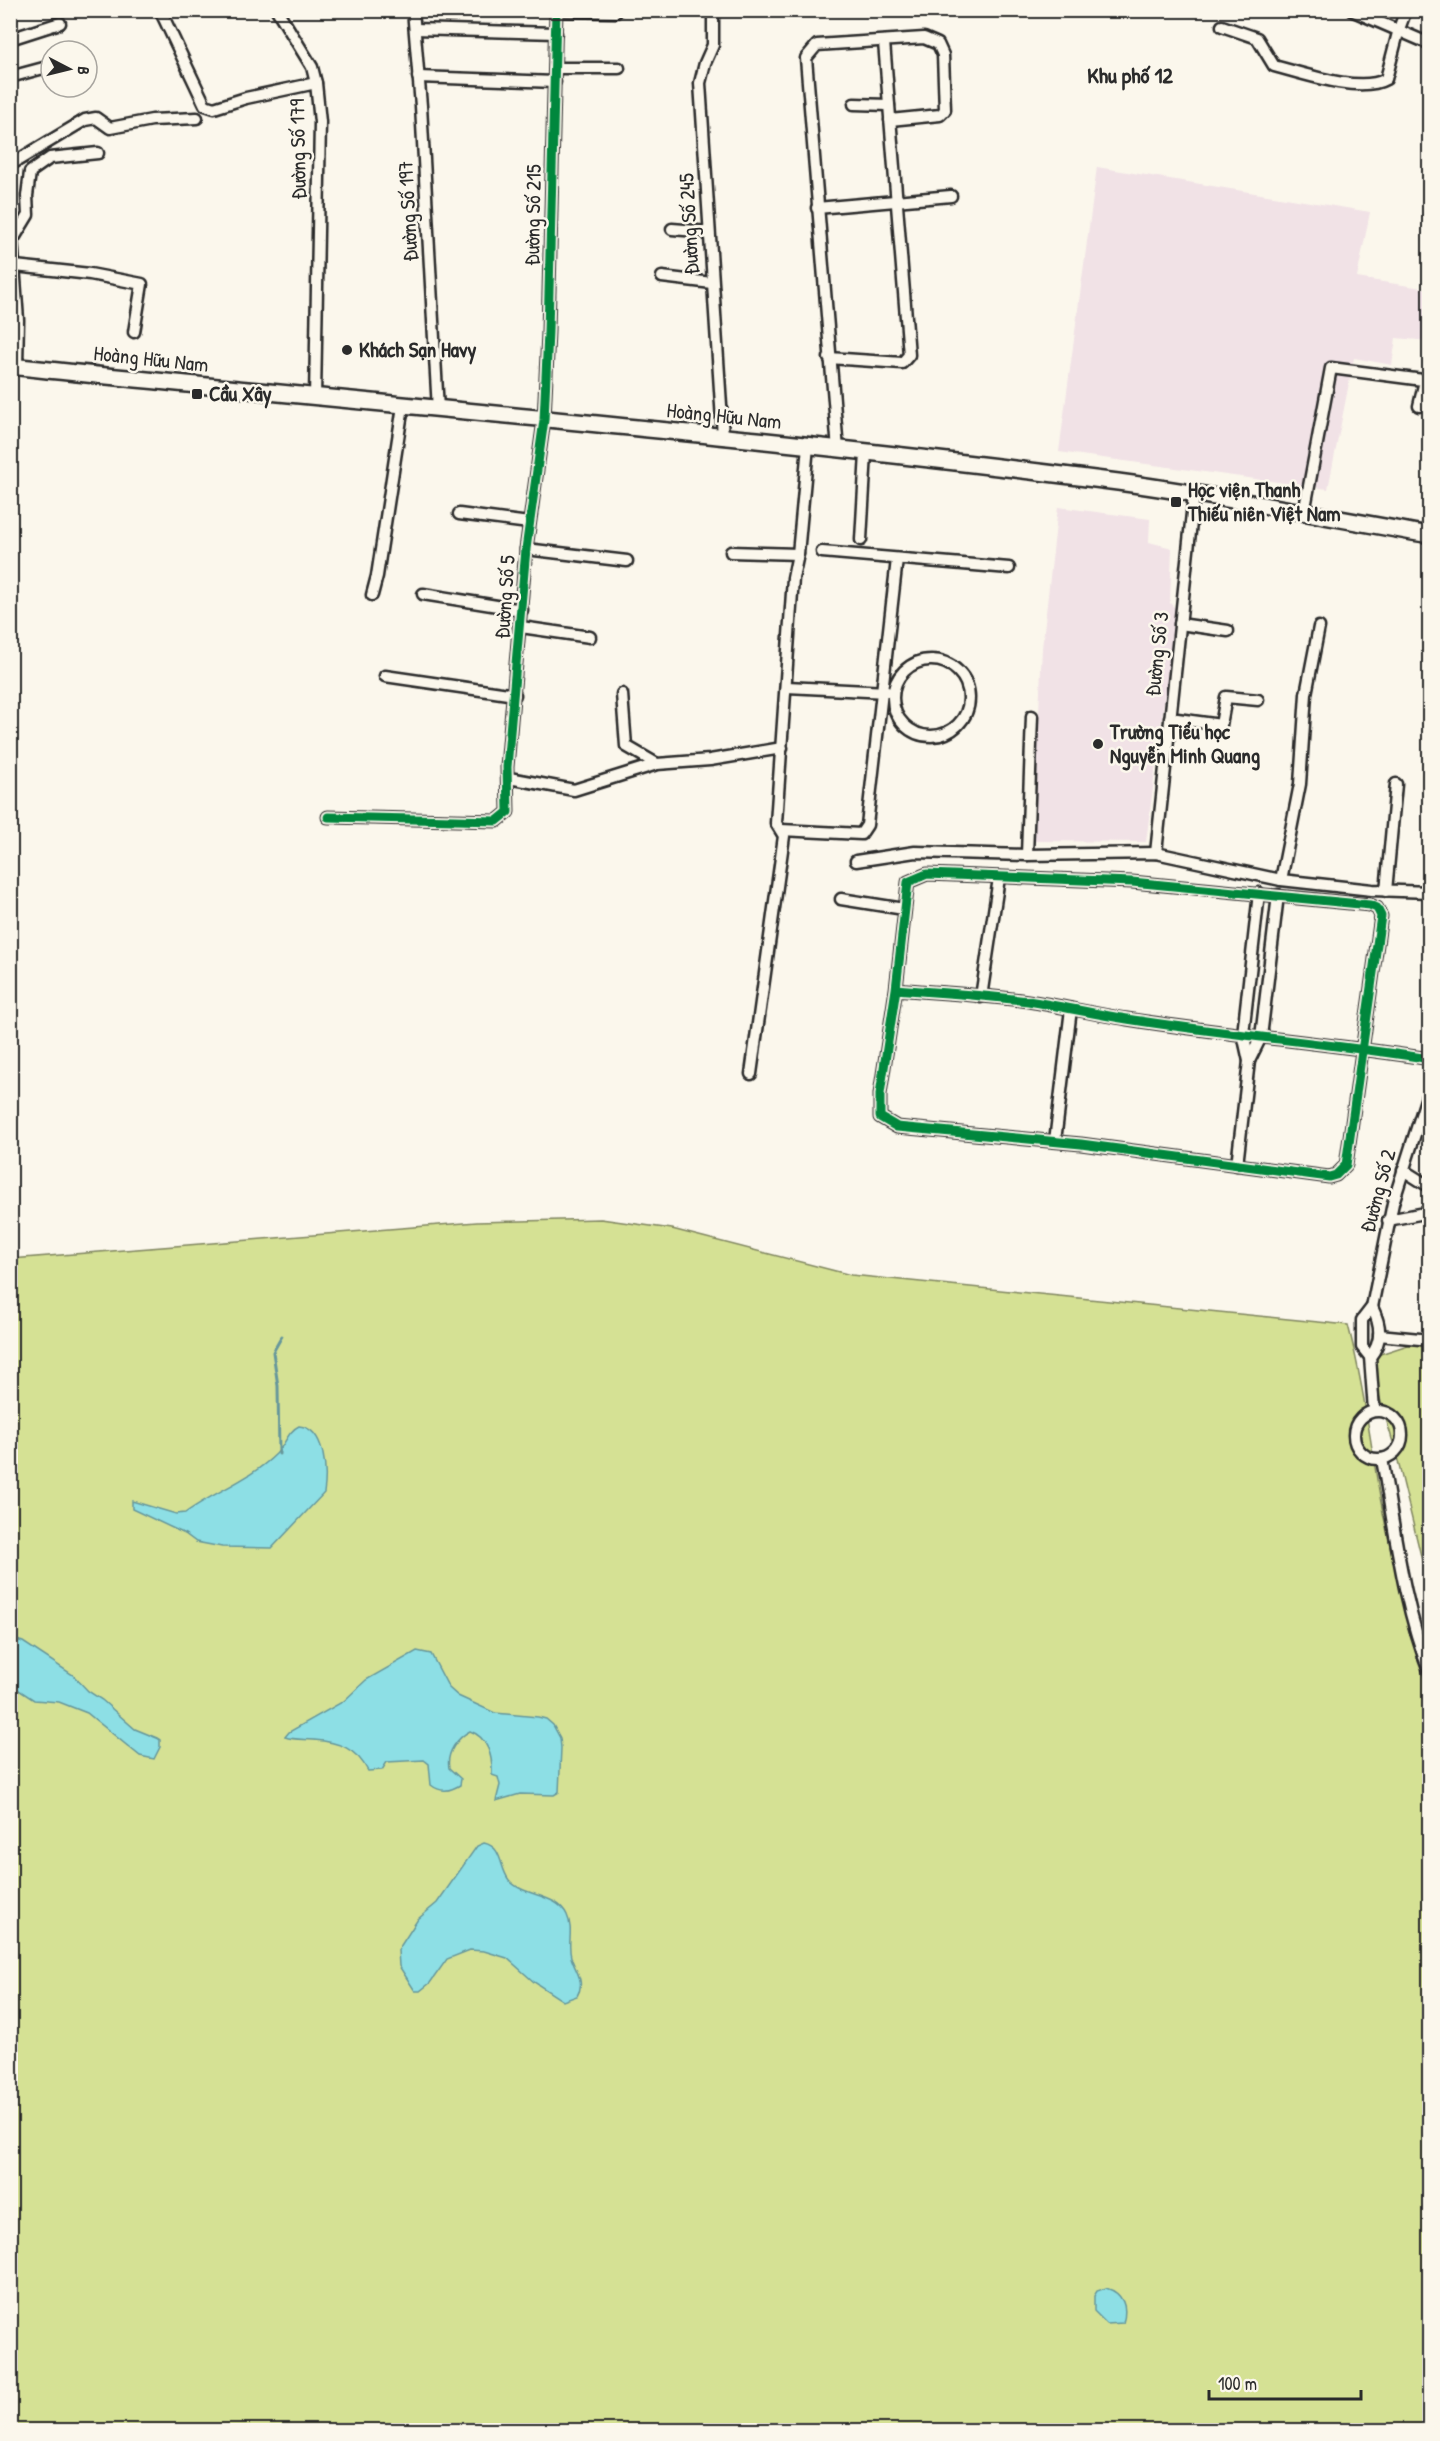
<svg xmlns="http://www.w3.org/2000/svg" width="1440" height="2441" font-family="'Patrick Hand',sans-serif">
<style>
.built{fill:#f1e2e6}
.green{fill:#d5e194;stroke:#808660;stroke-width:1.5}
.water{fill:#8ddfe5;stroke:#66979b;stroke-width:1.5}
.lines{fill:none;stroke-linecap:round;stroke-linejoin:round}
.stream{stroke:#66979b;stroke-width:3}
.minor-casing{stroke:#2b2b2b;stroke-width:15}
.secondary-casing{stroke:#2b2b2b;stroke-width:20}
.minor{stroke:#fbf7ec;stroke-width:10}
.secondary{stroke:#fbf7ec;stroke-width:15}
.cycleway-casing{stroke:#fbf7ec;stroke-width:13}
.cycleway{stroke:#00873e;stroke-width:9}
.poi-dot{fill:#2b2b2b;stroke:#fbf7ec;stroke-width:2}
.labels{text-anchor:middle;stroke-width:5;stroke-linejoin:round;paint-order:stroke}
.street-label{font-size:21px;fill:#2b2b2b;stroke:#fbf7ec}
.poi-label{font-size:21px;font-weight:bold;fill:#2b2b2b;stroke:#fbf7ec;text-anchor:start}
.neighbourhood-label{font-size:22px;font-weight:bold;fill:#2b2b2b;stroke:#fbf7ec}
</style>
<rect width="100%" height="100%" fill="#fbf7ec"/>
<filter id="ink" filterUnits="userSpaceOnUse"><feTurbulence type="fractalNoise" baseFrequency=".0167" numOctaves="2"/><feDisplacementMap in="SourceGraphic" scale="12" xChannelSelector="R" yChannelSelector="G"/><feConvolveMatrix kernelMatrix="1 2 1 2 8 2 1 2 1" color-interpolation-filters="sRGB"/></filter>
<g filter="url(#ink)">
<!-- built -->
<g class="built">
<polygon points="1097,167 1370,212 1357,278 1429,289 1429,341 1396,338 1392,365 1354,358 1328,489 1059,452"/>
<polygon points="1058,507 1150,519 1149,542 1172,548 1170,603 1176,609 1146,842 1033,841 1042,648"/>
</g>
<!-- green -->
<g class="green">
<path d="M601,1219L672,1229L851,1275L1348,1325C1363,1382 1370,1440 1380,1497C1392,1560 1407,1624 1429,1683V2430H11V1259L477,1222Z"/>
<polygon points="1417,1342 1429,1342 1429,1589 1395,1449 1368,1358"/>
</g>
<!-- water -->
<g class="water">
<path d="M299,1426C326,1428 327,1473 324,1493L272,1548L222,1547L196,1542L185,1534L132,1509V1501L176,1514L185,1513C214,1492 251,1479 276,1454C285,1445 288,1431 299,1426Z"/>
<polygon points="10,1638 23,1642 73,1675 88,1691 102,1700 135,1729 157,1738 160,1740 160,1747 154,1759 140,1756 87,1713 59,1702 34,1700 11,1685"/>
<path d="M417,1651L431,1654L449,1688L458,1696L495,1713L538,1717L546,1719L553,1725L560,1738L561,1748L559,1792L554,1795L520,1794L496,1801L500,1785L498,1777L492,1775C493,1758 488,1737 470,1731C457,1738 446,1753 449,1768L461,1779L460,1785C450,1791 441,1793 431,1785L429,1764L424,1760L387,1762L382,1770L368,1771C356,1748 339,1742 314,1740C304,1739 294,1740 285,1737L289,1732L344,1701L366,1680Z"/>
<path d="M484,1843C503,1847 499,1867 509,1880C523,1897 557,1893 567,1915C574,1931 567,1942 571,1957C575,1971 586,1981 577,1996L563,2001L534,1982L507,1958L484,1951L470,1950L447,1959L430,1983L420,1991H415L399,1966L398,1950L418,1919L437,1903L477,1846Z"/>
<path d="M1106,2288C1123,2293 1128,2307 1123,2323L1107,2324L1094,2311V2296L1097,2291Z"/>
</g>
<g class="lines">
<!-- stream -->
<polyline class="stream" points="279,1454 278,1386 273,1352 282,1336"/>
<!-- minor casing -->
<g class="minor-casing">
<g id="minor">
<polyline points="160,10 205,105 214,108 246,98 316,83 320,122 315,398"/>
<polyline points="277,10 312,67 316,83"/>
<polyline points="413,10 421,106 438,410"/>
<polyline points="713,10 713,45 705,63 700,83 723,436"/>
<polyline points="1351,10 1430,44"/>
<polyline points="556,11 616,12"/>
<path d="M1222,26L1257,38L1274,66C1302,73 1360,94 1386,79L1399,29L1406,10"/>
<polyline points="415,29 556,33"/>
<polyline points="10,39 60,23"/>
<polyline points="556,68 619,68"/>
<polyline points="10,77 51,66"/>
<polyline points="418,77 555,82"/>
<polyline points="854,104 889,105"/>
<polyline points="10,165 85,120 96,118 110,128 152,120 197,118"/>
<polyline points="817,208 951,196"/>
<polyline points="10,209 18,320 17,366"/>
<polyline points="672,229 709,232"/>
<polyline points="14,238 28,215 27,196 30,172 50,158 98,153"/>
<polyline points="15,266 90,274 142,284 134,332"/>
<polyline points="662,277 712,283"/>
<polyline points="829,358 902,363 909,355 884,42"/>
<polyline points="838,450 806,58 817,45 924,38 938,44 943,55 945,110 940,115 890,120"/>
<polyline points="1304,513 1331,368 1423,380 1424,385 1419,406"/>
<polyline points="459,514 529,523"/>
<polyline points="861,540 866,453"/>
<polyline points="526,549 627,561"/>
<polyline points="731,552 798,554"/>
<polyline points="822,552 1009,568"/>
<polyline points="423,594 522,610"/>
<polyline points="372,595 377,576 403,406"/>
<polyline points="1180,624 1228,631"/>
<polyline points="521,627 590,637"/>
<circle cx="931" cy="698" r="38"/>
<polyline points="385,676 515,695"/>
<polyline points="787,687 887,692"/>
<polyline points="622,694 626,746 657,764 710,760 782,748"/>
<polyline points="1170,718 1221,725 1226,697 1258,700"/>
<polyline points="509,778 574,790 657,764"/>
<polyline points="328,817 497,821 508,812 507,767 526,549 544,420 548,332 556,10"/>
<polyline points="781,830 861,834 867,825 897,559"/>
<polyline points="1156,853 1194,494"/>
<polyline points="1027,855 1032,716"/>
<polyline points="856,861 915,852 1027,855 1156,853 1281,880 1372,890 1430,892"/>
<polyline points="1281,880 1300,784 1306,694 1319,627"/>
<polyline points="1386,891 1396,784"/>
<polyline points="841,899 904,909"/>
<path d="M896,989L880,1094V1117L897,1127L1081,1144L1329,1177L1336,1175L1346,1165L1381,916L1377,908L1370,905L1132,882L927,874L908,882L896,989C940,993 985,995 1028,1001C1061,1006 1094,1014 1127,1019C1227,1035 1329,1043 1430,1059"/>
<polyline points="981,997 999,878"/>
<polyline points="1249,1061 1261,1037 1278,895"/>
<polyline points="751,1074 784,836 776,823 793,578 798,554 808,446"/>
<polyline points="1055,1141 1071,1009"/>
<polyline points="1237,1165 1249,1061 1243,1034 1259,893"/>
<polyline points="1403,1170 1430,1187"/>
<polyline points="1388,1220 1430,1212"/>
<polyline points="1379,1335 1430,1340"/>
<path d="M1370,1357C1383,1341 1381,1325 1372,1307"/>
<polyline points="1374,1410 1370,1357 1362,1347 1362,1320 1372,1307 1393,1203 1430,1087"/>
<circle cx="1378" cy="1435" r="24"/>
<path d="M1382,1459C1395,1530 1403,1605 1430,1673"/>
</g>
</g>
<!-- secondary casing -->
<g class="secondary-casing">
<path id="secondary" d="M10,366C380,405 750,434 1118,482C1222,496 1326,517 1430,535"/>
</g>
<!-- minor -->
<use href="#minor" class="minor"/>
<!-- secondary -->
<use href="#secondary" class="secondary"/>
<!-- cycleway casing -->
<g class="cycleway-casing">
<g id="cycleway">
<polyline points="328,817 497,821 508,812 507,767 526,549 544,420 548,332 556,10"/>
<path d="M896,989L880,1094V1117L897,1127L1081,1144L1329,1177L1336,1175L1346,1165L1381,916L1377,908L1370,905L1132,882L927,874L908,882L896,989C940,993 985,995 1028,1001C1061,1006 1094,1014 1127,1019C1227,1035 1329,1043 1430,1059"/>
</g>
</g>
<!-- cycleway -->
<use href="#cycleway" class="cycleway"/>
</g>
</g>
<!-- markers -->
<g class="poi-dot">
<circle cx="347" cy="350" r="6"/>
<rect x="191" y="388" width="12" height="12" rx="3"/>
<rect x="1170" y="496" width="12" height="12" rx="3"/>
<circle cx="1098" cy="744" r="6"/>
</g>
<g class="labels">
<!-- street labels -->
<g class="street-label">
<text transform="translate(298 149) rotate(-91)" y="7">Đường Số 179</text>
<text transform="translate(408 211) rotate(-93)" y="7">Đường Số 197</text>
<text transform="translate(533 215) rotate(-89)" y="7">Đường Số 215</text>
<text transform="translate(689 224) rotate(-93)" y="7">Đường Số 245</text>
<text transform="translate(151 359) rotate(6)" y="7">Hoàng Hữu Nam</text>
<text transform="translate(724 416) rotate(6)" y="7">Hoàng Hữu Nam</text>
<text transform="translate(505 597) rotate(-86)" y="7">Đường Số 5</text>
<text transform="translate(1157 654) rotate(-84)" y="7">Đường Số 3</text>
<text transform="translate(1378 1191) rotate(-75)" y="7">Đường Số 2</text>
</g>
<!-- poi labels -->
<g class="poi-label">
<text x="359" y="357">Khách Sạn Havy</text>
<text x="209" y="401">Cầu Xây</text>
<text x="1188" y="497">Học viện Thanh<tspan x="1188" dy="24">Thiếu niên Việt Nam</tspan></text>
<text x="1110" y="739">Trường Tiểu học<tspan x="1110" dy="24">Nguyễn Minh Quang</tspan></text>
</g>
<!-- neighbourhood labels -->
<g class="neighbourhood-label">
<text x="1130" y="83">Khu phố 12</text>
</g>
</g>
<!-- margin -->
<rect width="1440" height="2441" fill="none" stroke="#fbf7ec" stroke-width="36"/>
<rect x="18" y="18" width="1404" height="2405" fill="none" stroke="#2b2b2b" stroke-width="2" filter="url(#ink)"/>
<!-- north arrow -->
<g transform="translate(69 69) rotate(97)"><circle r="28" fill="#fbf7ec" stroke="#a8a59f" stroke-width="1.5"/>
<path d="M0-4.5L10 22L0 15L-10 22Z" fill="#2b2b2b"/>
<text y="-9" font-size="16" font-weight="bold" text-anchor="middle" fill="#2b2b2b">B</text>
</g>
<!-- scale -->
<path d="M1209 2390v9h152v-9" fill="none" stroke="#2b2b2b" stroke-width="3"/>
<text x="1218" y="2390" font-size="18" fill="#2b2b2b" stroke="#fbf7ec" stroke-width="4.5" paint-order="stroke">100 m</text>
</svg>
